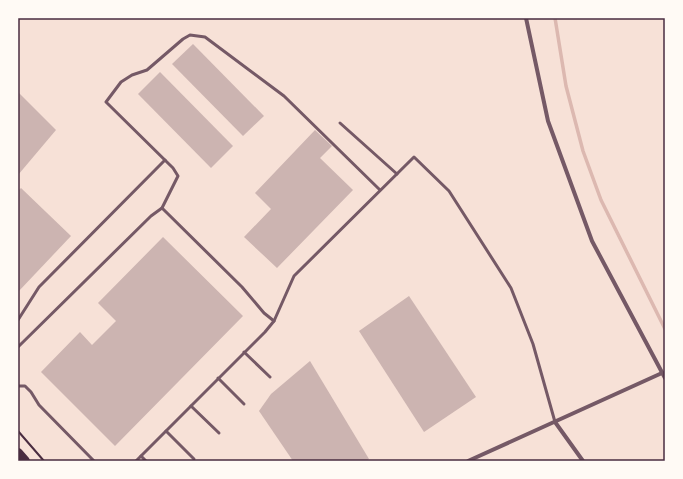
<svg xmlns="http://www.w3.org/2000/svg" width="683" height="479" font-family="'Open Sans',sans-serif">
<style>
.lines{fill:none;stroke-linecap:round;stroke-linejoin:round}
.stream{stroke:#dcb8b0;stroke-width:3.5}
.building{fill:#ccb4b1}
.path{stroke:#4a2c40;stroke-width:2}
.service{stroke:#755966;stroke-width:3}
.minor{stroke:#755966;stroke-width:4}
.primary{stroke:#4a2c40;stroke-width:10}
.neatline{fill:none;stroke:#4a2c40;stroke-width:1.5}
</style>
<rect width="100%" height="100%" fill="#f7e1d7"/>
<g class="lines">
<!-- stream -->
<polyline class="stream" points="555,18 566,86 583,151 601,200 665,329"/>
</g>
<!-- building -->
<g class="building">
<polygon points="193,44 264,116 243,136 172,64"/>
<polygon points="160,72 233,146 211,168 138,94"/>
<polygon points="18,92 56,130 18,175"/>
<polygon points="315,130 332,146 320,158 353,190 277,268 244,237 271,209 255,193"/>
<polygon points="21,188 71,236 18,292 18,191"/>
<polygon points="163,237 243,316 115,446 41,372 80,332 92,345 116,321 98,303"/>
<polygon points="409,296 476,397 424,432 359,331"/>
<polygon points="310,361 369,459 366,461 293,461 259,411 271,394"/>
</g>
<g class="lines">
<!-- path -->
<polyline class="path" points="18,431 44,461"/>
<!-- service -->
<g class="service">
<polyline points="340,123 397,174"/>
<polyline points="162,208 242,287 264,313 274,321"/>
<polyline points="18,320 39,287 165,160"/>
<polyline points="18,347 151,216 162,208 178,176 173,168 106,102 121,82 132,75 147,70 183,39 190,35 205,37 284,96 380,190"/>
<polyline points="244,352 270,377"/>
<polyline points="218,378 244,404"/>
<polyline points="18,386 25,386 31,392 39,405 94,461"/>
<polyline points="191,406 219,433"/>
<polyline points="166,431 194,459"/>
<polyline points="141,456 146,461"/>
<polyline points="136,461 265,332 274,321 294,276 414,157 449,191 511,288 533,344 555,422"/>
</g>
<!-- minor -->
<g class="minor">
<polyline points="526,18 548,121 592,241 665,378"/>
<polyline points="555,422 583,461"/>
<polyline points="468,461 662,373"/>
</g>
<!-- primary -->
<polyline class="primary" points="18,453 25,461"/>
</g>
<!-- border -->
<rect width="683" height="479" fill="none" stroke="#fffaf5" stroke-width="38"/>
<rect x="19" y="19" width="645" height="441" class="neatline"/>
</svg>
